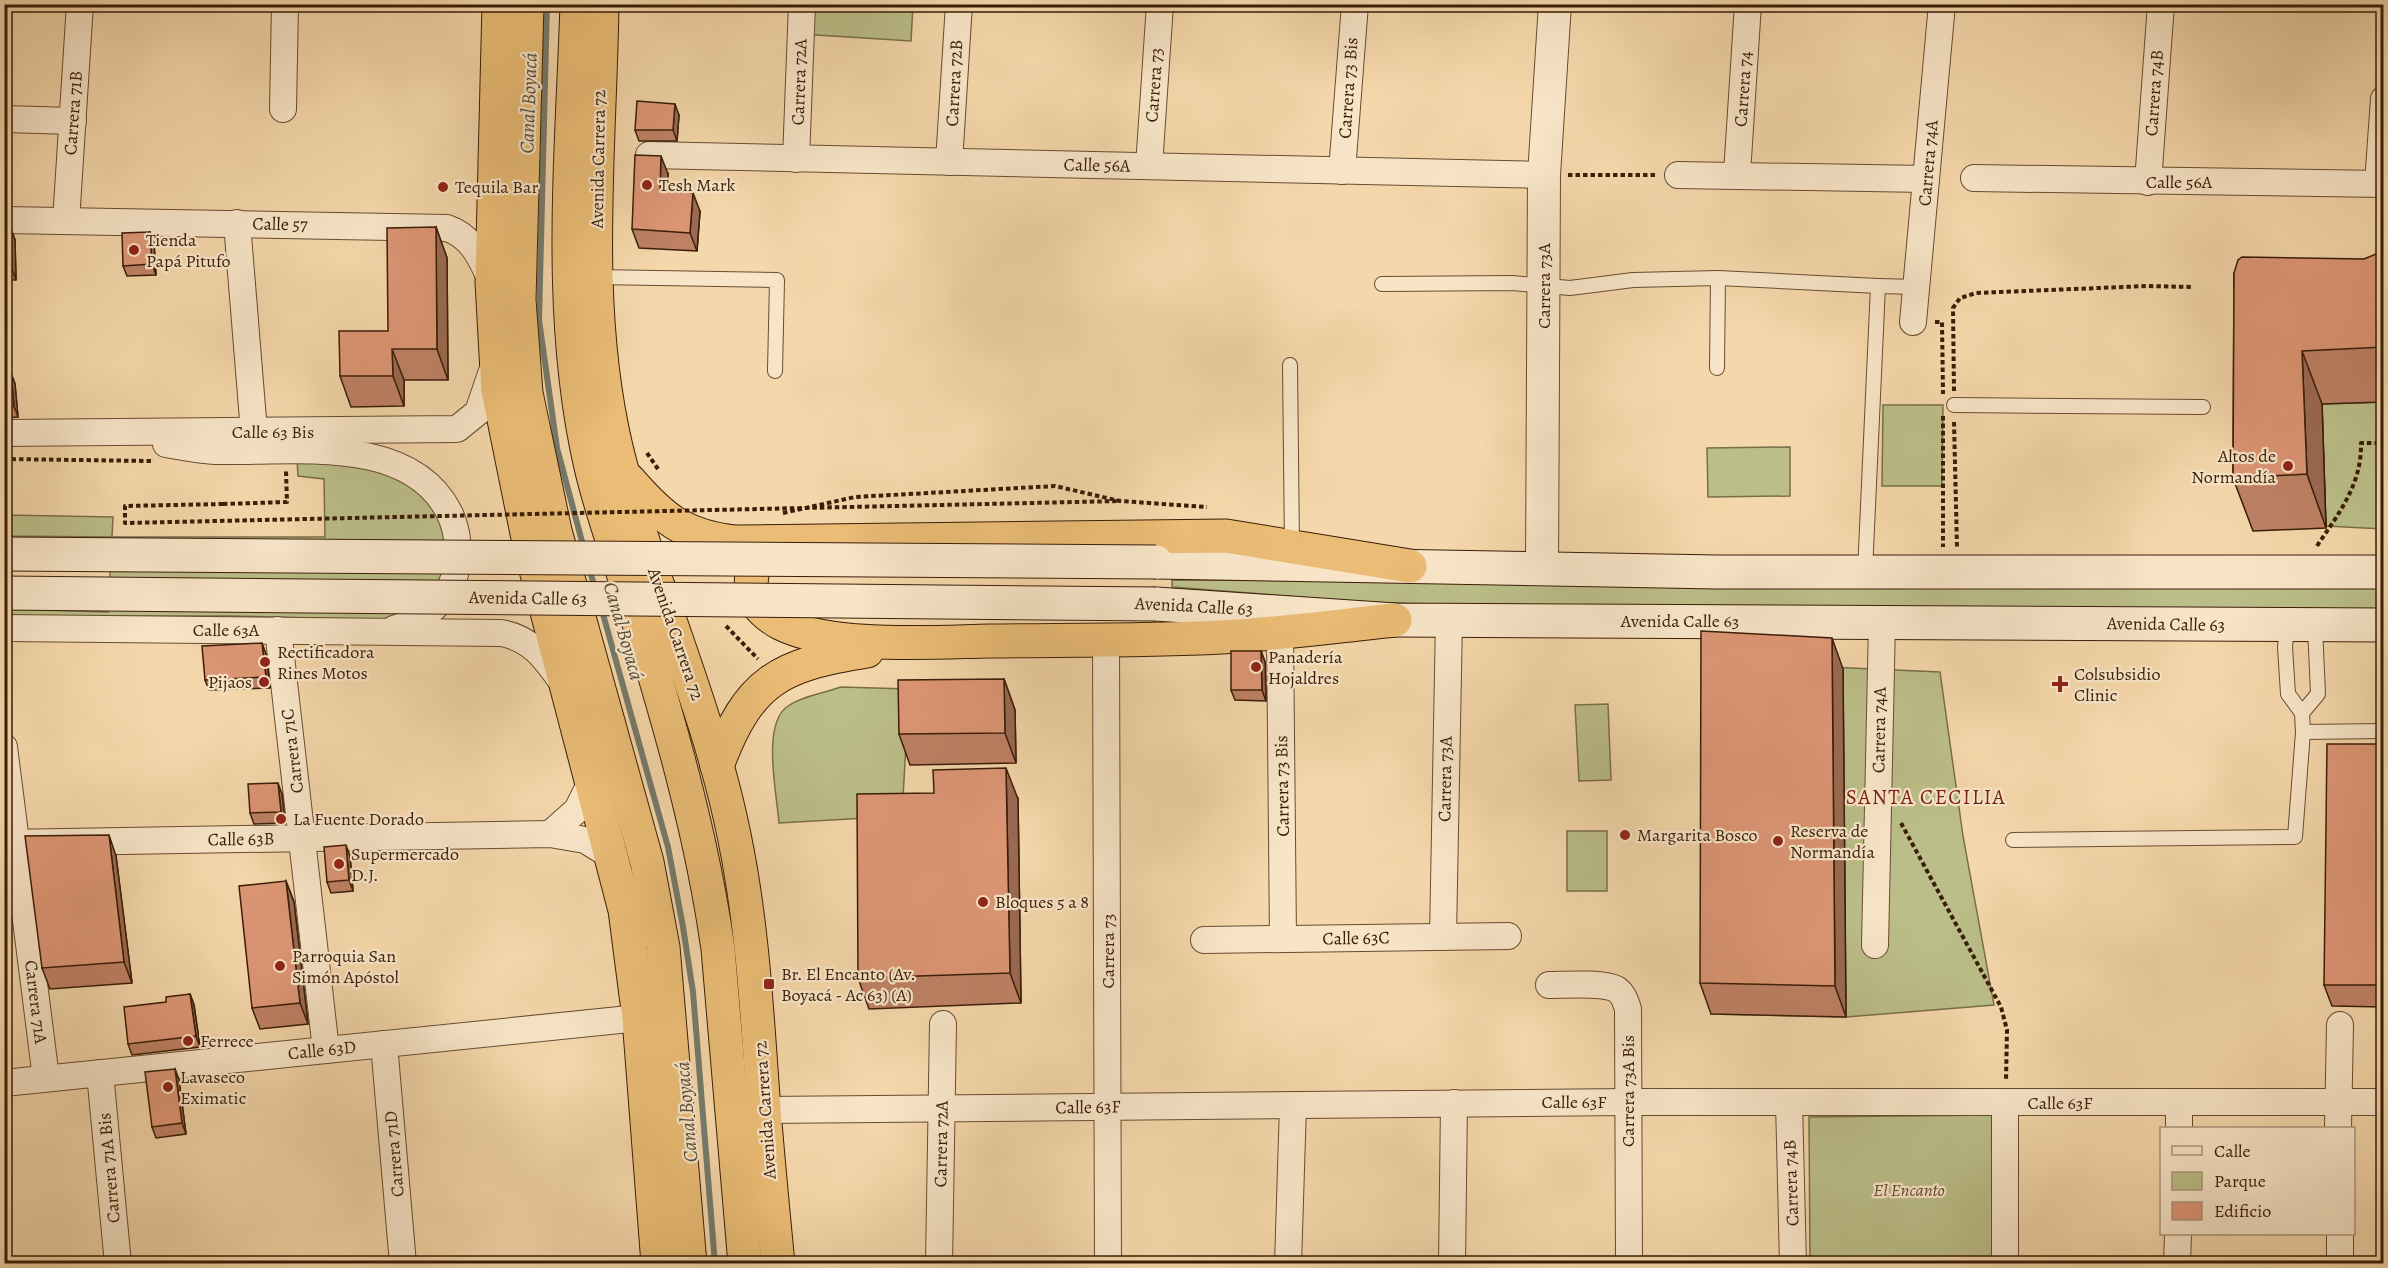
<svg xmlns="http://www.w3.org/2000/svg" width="2388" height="1268" font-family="Alegreya,serif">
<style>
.green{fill:#bbbe88;stroke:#7a6e48;stroke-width:1.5}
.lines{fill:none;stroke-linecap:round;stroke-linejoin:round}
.stream{stroke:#757a6b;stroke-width:6}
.service-casing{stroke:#684c30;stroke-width:16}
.minor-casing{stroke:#684c30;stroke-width:28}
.tertiary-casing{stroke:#684c30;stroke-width:34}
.secondary-casing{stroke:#3a1d07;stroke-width:35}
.trunk-casing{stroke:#3a1d07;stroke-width:35}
.path{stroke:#3a1d07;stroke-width:4;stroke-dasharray:4.5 3;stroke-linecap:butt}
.service{stroke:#f8e5c8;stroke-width:14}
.minor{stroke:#f8e5c8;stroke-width:26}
.tertiary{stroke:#f8e5c8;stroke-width:32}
.secondary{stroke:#f8e5c8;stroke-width:33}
.trunk{stroke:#eabc75;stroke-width:33}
.secondary-bridge-casing{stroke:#3a1d07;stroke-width:35;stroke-linecap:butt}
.path-bridge{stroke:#3a1d07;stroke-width:4;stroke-dasharray:4.5 3;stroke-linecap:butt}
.secondary-bridge{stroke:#f8e5c8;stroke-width:33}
.wall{fill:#be8165;stroke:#3a1d07;stroke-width:1.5}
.shaded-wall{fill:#9b6952;stroke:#3a1d07;stroke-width:1.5}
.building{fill:#dd9675;stroke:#3a1d07;stroke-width:1.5}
.poi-dot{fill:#8f2418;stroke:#f8e5c8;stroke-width:2}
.labels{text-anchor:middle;stroke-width:4.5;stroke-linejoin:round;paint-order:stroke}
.street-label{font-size:18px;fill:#3a1d07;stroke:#f8e5c8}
.poi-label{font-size:18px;fill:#3a1d07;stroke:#f8e5c8;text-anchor:start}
.park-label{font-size:18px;font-style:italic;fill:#614d2e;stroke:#f8e5c8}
.water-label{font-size:20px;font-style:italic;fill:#574c39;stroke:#f8e5c8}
.quarter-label{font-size:21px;letter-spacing:1.5px;fill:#7a1f14;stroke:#f8e5c8}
</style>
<rect width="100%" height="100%" fill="#f4d7aa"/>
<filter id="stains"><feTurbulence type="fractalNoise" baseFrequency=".00333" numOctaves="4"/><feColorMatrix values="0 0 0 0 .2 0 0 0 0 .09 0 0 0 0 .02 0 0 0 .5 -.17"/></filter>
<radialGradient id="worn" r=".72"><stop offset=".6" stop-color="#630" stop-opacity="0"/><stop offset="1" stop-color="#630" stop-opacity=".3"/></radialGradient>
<!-- green -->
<g class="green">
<polygon points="803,5 913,5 911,41 801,34"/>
<polygon points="2383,402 2383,529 2326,526 2322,404"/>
<polygon points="1883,405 1943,405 1942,486 1882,486"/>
<polygon points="1790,447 1790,496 1708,497 1707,448"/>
<polygon points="297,459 395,472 435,505 447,538 446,571 435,594 393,620 231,616 5,616 5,609 108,612 112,537 5,536 5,515 113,517 112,537 325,537 324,479 298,476"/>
<polygon points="1172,580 2383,585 2384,610 1506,606 1363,602 1172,587"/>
<polygon points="1713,662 1940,672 1963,836 1994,1005 1846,1017 1711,1014"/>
<path d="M841,687L909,689L902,816L779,823C777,794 761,724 788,706C802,696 824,693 841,687Z"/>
<polygon points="1608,704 1611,780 1579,781 1575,705"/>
<rect x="1567" y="831" width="40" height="60"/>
<polygon points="1995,1115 1996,1263 1810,1263 1809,1117"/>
</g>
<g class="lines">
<!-- stream -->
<g class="stream">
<polyline points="547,4 539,320 557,448 584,549"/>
<polyline points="589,567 595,589"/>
<polyline points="601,607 668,847 683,927 693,992 715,1264"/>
</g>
<!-- service casing -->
<g class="service-casing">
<g id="service">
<polyline points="596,277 777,280 775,371"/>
<polyline points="1382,284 1512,283 1570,288 1633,280 1718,278 1878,286 1865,572"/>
<polyline points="1878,286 1916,287"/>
<polyline points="1290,365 1292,547"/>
<polyline points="1717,368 1718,278"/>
<polyline points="1954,405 2203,407"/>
<polyline points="2287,626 2285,647 2288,694 2302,713"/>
<polyline points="2303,732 2384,731"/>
<polyline points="2013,840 2295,837 2303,732 2302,713 2318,694 2315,626"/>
</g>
</g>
<!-- minor casing -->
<g class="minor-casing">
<g id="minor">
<polyline points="283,109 285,4"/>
<polyline points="4,119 73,121"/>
<polyline points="649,155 1544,175"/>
<polyline points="796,159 802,4"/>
<polyline points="949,162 959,4"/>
<polyline points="1149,166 1160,4"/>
<polyline points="1342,171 1355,4"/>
<polyline points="1737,174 1748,4"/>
<polyline points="1678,175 1926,179"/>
<polyline points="1974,178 2384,184"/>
<polyline points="2148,182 2161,4"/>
<polyline points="2378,183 2384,99"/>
<path d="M4,220L447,228C473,237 481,259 492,282"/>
<polyline points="66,221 80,4"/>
<polyline points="237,223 254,432"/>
<polyline points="1913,322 1942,4"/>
<polyline points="4,433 457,429 478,412 493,368"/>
<path d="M166,444C183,447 199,450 216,451C290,453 409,433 449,512C459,532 460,557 454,578C445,605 420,621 394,629"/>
<path d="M4,628L501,633C531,638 545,658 562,682"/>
<polyline points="278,630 326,1050"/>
<polyline points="1280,633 1283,939"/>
<polyline points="1106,639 1108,1264"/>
<polyline points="4,747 46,1078"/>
<polyline points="550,834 577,810 592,780"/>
<polyline points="4,843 550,834 585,840 613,857"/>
<polyline points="1443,937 1449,620"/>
<polyline points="1204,940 1508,936"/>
<polyline points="1875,945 1882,622"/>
<path d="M1549,985C1565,985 1602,982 1616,989C1623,993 1626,1002 1628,1009L1629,1264"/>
<polyline points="384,1044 403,1264"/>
<polyline points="100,1073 118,1264"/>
<polyline points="4,1083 639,1018"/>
<polyline points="1789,1102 1793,1264"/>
<polyline points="764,1110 1628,1102 2384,1102"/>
<polyline points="2179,1128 2179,1103"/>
<polyline points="2338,1128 2340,1025"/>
<polyline points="2340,1234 2340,1264"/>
<polyline points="939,1264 943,1024"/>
<polyline points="1288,1264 1293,1105"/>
<polyline points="1452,1264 1454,1103"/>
<polyline points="2005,1264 2005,1102"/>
<polyline points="2177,1264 2178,1234"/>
</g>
</g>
<!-- tertiary casing -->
<g class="tertiary-casing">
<polyline id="tertiary" points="1542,569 1544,175 1555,4"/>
</g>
<!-- secondary casing -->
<g class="secondary-casing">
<g id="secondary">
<polyline points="1156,562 1717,572 2384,572"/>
<polyline points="1156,604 1395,620 2384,625"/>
</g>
</g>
<!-- trunk casing -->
<g class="trunk-casing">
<g id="trunk">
<polyline points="499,4 492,282 498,390 529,543 625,910 639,1018 658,1264"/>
<polyline points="527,4 519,300 526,393 555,531 647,862 663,947 690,1264"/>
<path d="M577,4C572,158 556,316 591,467C603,519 623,569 638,620C671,728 702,836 718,949L745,1264"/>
<path d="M602,4C600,151 582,303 616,447C648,579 707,702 734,835C753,926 757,1017 764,1110C768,1161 773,1212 778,1264"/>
<path d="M629,480C662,518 683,536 734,542L1226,536L1410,566"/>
<path d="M768,542C745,574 742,603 782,624C832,649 934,642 990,641C1067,640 1145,641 1222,637C1280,634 1337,626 1395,620"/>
<path d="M717,766C749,680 779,665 867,651"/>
</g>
</g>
<!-- path -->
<g class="path">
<polyline points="1568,175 1656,175"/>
<polyline points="1935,322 1942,322 1943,394"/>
<polyline points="1954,391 1953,308 1960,298 1976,293 2147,286 2193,287"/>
<polyline points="1943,416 1943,547"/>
<polyline points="1954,422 1957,547"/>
<polyline points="647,453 658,469"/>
<polyline points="4,459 151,461"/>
<polyline points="223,504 287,502 286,471"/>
<polyline points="783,513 855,497 1055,486 1120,501 1207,507"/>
<path d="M2317,546C2339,513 2362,484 2361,443H2384"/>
<polyline points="726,626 758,659"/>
<polyline points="1901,823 2001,1007 2007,1030 2006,1081"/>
</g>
<!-- service -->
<use href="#service" class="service"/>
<!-- minor -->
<use href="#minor" class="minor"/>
<!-- tertiary -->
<use href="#tertiary" class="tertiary"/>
<!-- secondary -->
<use href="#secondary" class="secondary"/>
<!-- trunk -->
<use href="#trunk" class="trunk"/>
<!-- secondary-bridge casing -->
<g class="secondary-bridge-casing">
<g id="secondary-bridge">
<polyline points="4,554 1156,562"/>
<polyline points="4,593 1156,604"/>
</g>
</g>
<!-- path-bridge -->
<polyline class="path-bridge" points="223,504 125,506 125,523 1120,501"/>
<!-- secondary-bridge -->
<use href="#secondary-bridge" class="secondary-bridge"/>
</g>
<!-- wall -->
<g class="wall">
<polygon points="679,115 677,141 639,141 635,130"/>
<polygon points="668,174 668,191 700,211 697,251 639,248 632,229"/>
<polygon points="436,227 447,258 448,380 404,380 404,406 351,407 340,376 388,331"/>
<polygon points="4,229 11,229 15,240 16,280 4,280"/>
<polygon points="150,232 154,243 156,275 127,276 123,266"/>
<polygon points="2384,254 2384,402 2322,404 2326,528 2253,531 2233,478 2234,273 2364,259"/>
<polygon points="11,373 15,384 18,417 4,418 4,374"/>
<polygon points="1261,651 1265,662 1266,701 1235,700 1231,690"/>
<polygon points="266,654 270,688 209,690 205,680"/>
<polygon points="1843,669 1846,1017 1711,1014 1700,983"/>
<polygon points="1004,679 1015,710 1016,763 910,765 899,734"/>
<polygon points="2384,744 2384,1007 2332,1006 2324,985"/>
<polygon points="282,794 285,823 254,824 250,813"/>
<polygon points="1018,799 1021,1003 869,1009 858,978"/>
<polygon points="116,856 132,983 50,989 42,968"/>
<polygon points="350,856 353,891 331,893 327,882"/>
<polygon points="286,881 294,902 308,1024 260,1029 252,1008"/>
<polygon points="190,994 194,1005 200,1047 132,1055 128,1044 166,1002"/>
<polygon points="175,1069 179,1080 186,1134 156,1138 152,1127"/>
</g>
<!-- shaded-wall -->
<g class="shaded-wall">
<polygon points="675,104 679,115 677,141 673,130"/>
<polygon points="661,156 668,174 667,209 660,190"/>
<polygon points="693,193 700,211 697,251 690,233"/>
<polygon points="436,227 447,258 448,380 437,349"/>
<polygon points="11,229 15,240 16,280 12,269"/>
<polygon points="150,232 154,243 156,275 152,264"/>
<polygon points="392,349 404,380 404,406 393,376"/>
<polygon points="2302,351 2322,404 2326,528 2307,474"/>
<polygon points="11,373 15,384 18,417 14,406"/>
<polygon points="1832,638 1843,669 1846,1017 1835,986"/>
<polygon points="262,643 266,654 270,688 266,677"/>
<polygon points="1261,651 1265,662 1266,701 1262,690"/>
<polygon points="1004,679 1015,710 1016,763 1005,733"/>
<polygon points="1006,768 1018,799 1021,1003 1010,973"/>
<polygon points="278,783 282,794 285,823 281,812"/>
<polygon points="109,835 116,856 132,983 124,962"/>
<polygon points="346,845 350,856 353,891 349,880"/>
<polygon points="286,881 294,902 308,1024 300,1003"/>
<polygon points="190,994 194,1005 200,1047 196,1036"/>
<polygon points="175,1069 179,1080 186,1134 182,1123"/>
</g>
<!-- building -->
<g class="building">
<polygon points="637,101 675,104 673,130 635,130"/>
<polygon points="635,155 661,156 660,190 693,193 690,233 632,229"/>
<polygon points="436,227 437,349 392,349 393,376 340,376 339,331 388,331 387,228"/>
<polygon points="4,229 11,229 12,269 4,269"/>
<polygon points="150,232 152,264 123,266 122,233"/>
<polygon points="2376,254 2384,254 2384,347 2302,351 2307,474 2233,478 2234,273 2238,260 2242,257 2364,259"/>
<polygon points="11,373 14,406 4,407 4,374"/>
<polygon points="1701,631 1832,638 1835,986 1700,983"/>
<polygon points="262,643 266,677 205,680 202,646"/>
<polygon points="1231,651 1261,651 1262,690 1231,690"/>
<polygon points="1004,679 1005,733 899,734 898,680"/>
<polygon points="2327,744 2384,744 2384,985 2324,985"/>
<polygon points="1006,768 1010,973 858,978 857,794 934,793 933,770"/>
<polygon points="278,783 281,812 250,813 248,784"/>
<polygon points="109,835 124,962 42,968 25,836"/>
<polygon points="346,845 349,880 327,882 324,847"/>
<polygon points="286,881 300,1003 252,1008 239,886"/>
<polygon points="190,994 196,1036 128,1044 124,1007 166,1002 166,997"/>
<polygon points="175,1069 182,1123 152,1127 145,1072"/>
</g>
<!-- markers -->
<g class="poi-dot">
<circle cx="647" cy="185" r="6"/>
<circle cx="443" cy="187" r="6"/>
<circle cx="134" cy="250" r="6"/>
<circle cx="2288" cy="466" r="6"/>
<circle cx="265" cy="662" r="6"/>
<circle cx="1256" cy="667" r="6"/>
<circle cx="264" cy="682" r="6"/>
<path d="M2057 675h6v6h6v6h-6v6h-6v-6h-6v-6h6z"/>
<circle cx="281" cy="819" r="6"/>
<circle cx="1625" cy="835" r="6"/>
<circle cx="1778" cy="841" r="6"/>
<circle cx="339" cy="864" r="6"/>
<circle cx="983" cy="902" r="6"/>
<circle cx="280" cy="966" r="6"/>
<rect x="763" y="978" width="12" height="12" rx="3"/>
<circle cx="188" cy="1041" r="6"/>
<circle cx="168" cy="1087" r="6"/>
</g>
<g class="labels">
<!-- street labels -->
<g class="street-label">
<text transform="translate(799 82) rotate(-88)" y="6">Carrera 72A</text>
<text transform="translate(954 83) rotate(-87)" y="6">Carrera 72B</text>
<text transform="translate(1154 85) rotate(-86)" y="6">Carrera 73</text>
<text transform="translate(1348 88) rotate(-86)" y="6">Carrera 73 Bis</text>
<text transform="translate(1743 89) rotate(-86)" y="6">Carrera 74</text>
<text transform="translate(2154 93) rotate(-86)" y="6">Carrera 74B</text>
<text transform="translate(73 113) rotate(-86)" y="6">Carrera 71B</text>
<text transform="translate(598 159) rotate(-89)" y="6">Avenida Carrera 72</text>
<text transform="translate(1928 163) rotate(-85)" y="6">Carrera 74A</text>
<text transform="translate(1097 165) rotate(1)" y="6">Calle 56A</text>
<text x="2179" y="188">Calle 56A</text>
<text transform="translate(280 224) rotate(1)" y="6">Calle 57</text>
<text transform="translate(1544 286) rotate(-90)" y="6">Carrera 73A</text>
<text x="273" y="438">Calle 63 Bis</text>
<text transform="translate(528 598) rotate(1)" y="6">Avenida Calle 63</text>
<text transform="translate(1194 606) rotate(3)" y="6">Avenida Calle 63</text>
<text x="1680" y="627">Avenida Calle 63</text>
<text transform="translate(2166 624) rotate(1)" y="6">Avenida Calle 63</text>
<text x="226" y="636">Calle 63A</text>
<text transform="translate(676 634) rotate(71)" y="6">Avenida Carrera 72</text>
<text transform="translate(1879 730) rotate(-89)" y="6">Carrera 74A</text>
<text transform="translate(292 751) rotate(-97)" y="6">Carrera 71C</text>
<text transform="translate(1445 779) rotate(-89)" y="6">Carrera 73A</text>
<text transform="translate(1282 786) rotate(-91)" y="6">Carrera 73 Bis</text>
<text transform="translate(241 839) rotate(-1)" y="6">Calle 63B</text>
<text transform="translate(1356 938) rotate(-1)" y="6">Calle 63C</text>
<text transform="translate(1108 951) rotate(-90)" y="6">Carrera 73</text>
<text transform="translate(36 1002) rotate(83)" y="6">Carrera 71A</text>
<text transform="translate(322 1050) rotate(-6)" y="6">Calle 63D</text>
<text transform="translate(1628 1091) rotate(-90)" y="6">Carrera 73A Bis</text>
<text x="1574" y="1108">Calle 63F</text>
<text x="2060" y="1109">Calle 63F</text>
<text transform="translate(1088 1107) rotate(-1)" y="6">Calle 63F</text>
<text transform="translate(765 1110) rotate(-94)" y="6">Avenida Carrera 72</text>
<text transform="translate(941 1144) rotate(-89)" y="6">Carrera 72A</text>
<text transform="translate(394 1154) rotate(-95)" y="6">Carrera 71D</text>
<text transform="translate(109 1168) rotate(-95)" y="6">Carrera 71A Bis</text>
<text transform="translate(1791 1183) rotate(-92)" y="6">Carrera 74B</text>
</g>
<!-- poi labels -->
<g class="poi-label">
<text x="659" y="191">Tesh Mark</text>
<text x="455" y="193">Tequila Bar</text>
<text x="146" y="246">Tienda<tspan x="146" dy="21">Papá Pitufo</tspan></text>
<text x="2276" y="462" text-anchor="end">Altos de<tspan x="2276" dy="21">Normandía</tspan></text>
<text x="277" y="658">Rectificadora<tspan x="277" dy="21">Rines Motos</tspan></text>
<text x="1268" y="663">Panadería<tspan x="1268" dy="21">Hojaldres</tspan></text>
<text x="2074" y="680">Colsubsidio<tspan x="2074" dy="21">Clinic</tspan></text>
<text x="252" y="688" text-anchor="end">Pijaos</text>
<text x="293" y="825">La Fuente Dorado</text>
<text x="1790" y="837">Reserva de<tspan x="1790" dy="21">Normandía</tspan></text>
<text x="1637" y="841">Margarita Bosco</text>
<text x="351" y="860">Supermercado<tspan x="351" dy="21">D.J.</tspan></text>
<text x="995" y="908">Bloques 5 a 8</text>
<text x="292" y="962">Parroquia San<tspan x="292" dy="21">Simón Apóstol</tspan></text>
<text x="781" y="980">Br. El Encanto (Av.<tspan x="781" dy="21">Boyacá - Ac 63) (A)</tspan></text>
<text x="200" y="1047">Ferrece</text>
<text x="180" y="1083">Lavaseco<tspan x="180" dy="21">Eximatic</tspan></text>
</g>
<!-- park labels -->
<g class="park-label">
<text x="1909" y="1196">El Encanto</text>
</g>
<!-- water labels -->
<g class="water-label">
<text transform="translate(528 103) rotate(-88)" y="7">Canal Boyacá</text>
<text transform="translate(624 631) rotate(74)" y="7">Canal Boyacá</text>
<text transform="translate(686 1112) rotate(-95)" y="7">Canal Boyacá</text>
</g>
<!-- quarter labels -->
<g class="quarter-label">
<text x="1926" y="804">SANTA CECILIA</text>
</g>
</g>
<!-- margin -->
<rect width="2388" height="1268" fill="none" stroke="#f4d7aa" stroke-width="24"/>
<rect x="6" y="6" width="2376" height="1256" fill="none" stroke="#3a1d07" stroke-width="3"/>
<rect x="12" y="12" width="2364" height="1244" fill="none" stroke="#3a1d07" stroke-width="1.5"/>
<!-- legend -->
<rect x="2160" y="1127" width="195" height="108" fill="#f8e5c8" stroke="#ac957b" stroke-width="1.5"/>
<rect x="2172" y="1146" width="30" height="9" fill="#f8e5c8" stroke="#ac957b" stroke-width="1.5"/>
<text x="2214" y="1157" font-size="18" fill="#3a1d07">Calle</text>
<rect x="2172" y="1172" width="30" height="18" fill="#bbbe88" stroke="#ac957b" stroke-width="1.5"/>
<text x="2214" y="1187" font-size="18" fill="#3a1d07">Parque</text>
<rect x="2172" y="1202" width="30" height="18" fill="#dd9675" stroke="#ac957b" stroke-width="1.5"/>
<text x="2214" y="1217" font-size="18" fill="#3a1d07">Edificio</text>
<rect width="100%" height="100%" filter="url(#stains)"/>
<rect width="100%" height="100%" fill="url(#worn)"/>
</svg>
